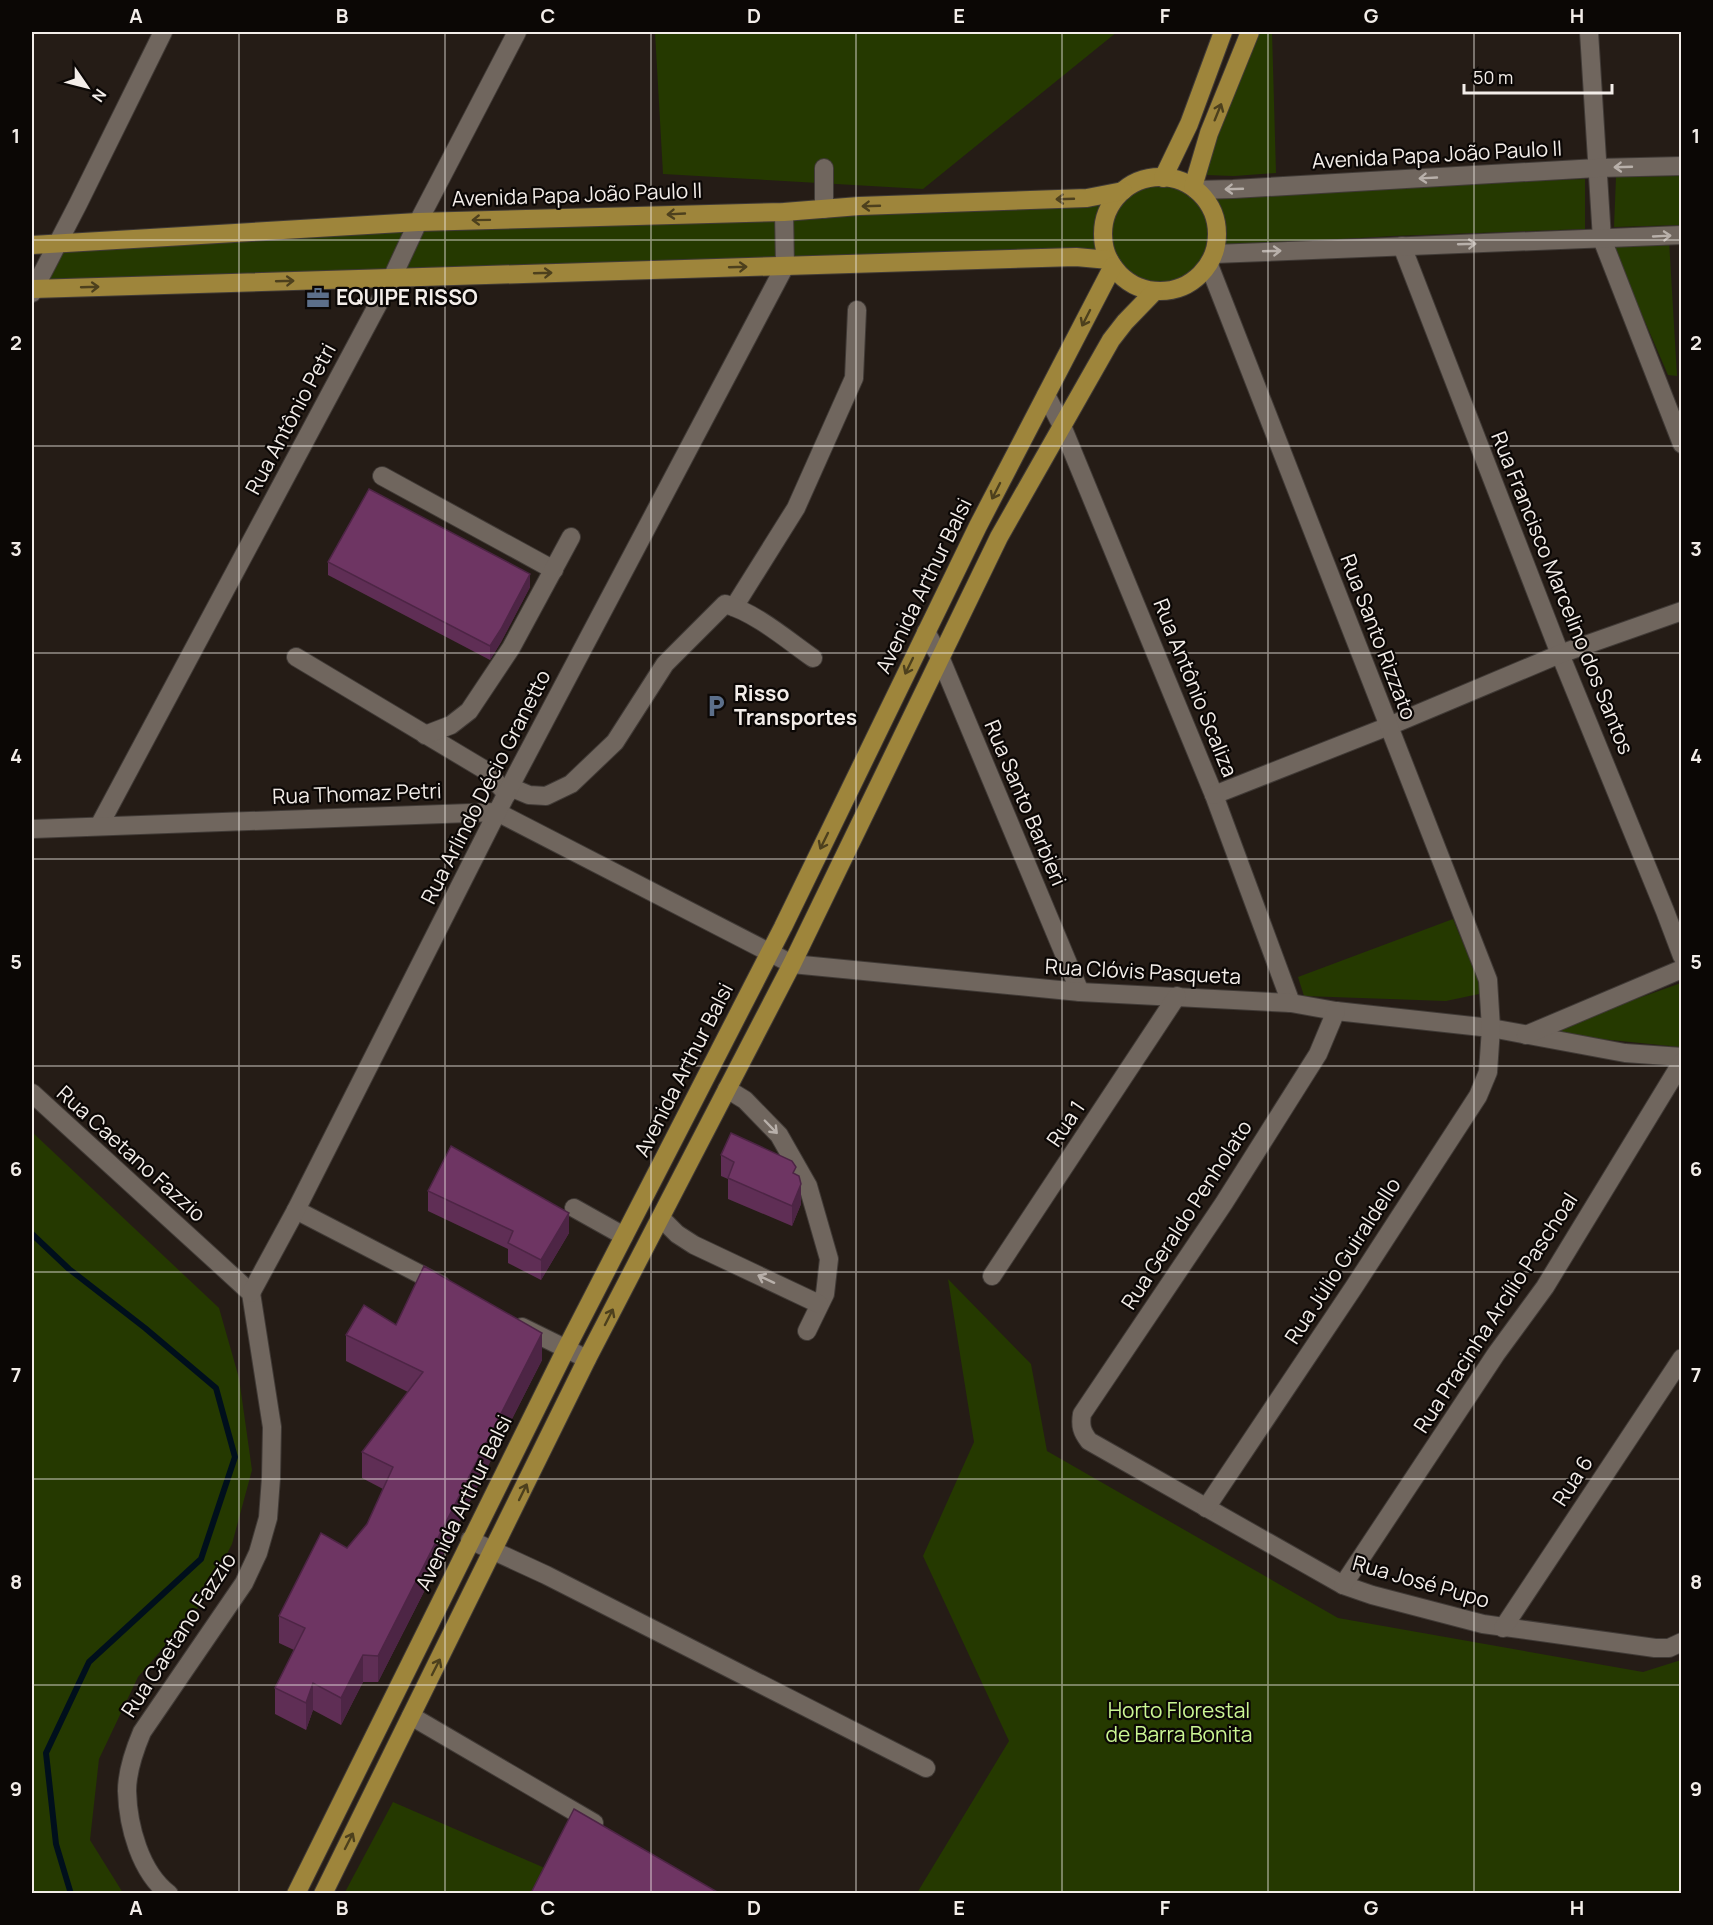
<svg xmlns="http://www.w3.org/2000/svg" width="1713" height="1925" font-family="Manrope,sans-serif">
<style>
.green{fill:#253900}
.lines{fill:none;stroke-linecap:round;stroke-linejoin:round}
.stream{stroke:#000f1c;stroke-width:6}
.minor-casing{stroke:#403a36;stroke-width:20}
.major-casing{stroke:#403a36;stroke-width:20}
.minor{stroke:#70665e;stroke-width:18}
.major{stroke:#9e853b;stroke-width:18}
.wall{fill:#5f2e55}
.shaded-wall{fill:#4d2545}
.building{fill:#6e3563;stroke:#4d2545;stroke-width:1.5}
.oneway{stroke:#4d401d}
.oneway2{stroke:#b8b0aa}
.grid{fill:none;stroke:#f3ede9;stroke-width:1.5;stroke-opacity:0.55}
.labels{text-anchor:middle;stroke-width:4.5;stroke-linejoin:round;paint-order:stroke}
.street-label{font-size:21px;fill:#f3ede9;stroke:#0b0705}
.poi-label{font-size:21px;font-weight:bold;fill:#f3ede9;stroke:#0b0705;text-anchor:start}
.park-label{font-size:21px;fill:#cbf693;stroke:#0b0705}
.neatline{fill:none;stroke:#f3ede9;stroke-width:2}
.grid-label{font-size:20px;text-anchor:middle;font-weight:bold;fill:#f3ede9}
</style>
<rect width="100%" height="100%" fill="#251c16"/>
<!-- green -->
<g class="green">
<polygon points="655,32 1117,32 923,189 663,174"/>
<polygon points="1252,32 1272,32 1276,173 1234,176 1205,175 1212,134"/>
<polygon points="1681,176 1681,225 1614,227 1616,177"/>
<path d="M1585,179V229L1393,236L1246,245L1218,250C1222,231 1217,212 1207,195Z"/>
<circle cx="1162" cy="235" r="52"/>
<polygon points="1106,199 1096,226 1095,252 788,263 786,214"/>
<polygon points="782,214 783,263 396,275 420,224"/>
<polygon points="415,225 391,275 34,286 53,247"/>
<polygon points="1669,240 1677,376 1668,375 1612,245"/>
<polygon points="1453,919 1481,987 1479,994 1446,1001 1304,996 1298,977"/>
<polygon points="1681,983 1682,1044 1680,1047 1541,1033"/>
<polygon points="32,1132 219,1308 239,1378 252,1470 232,1544 202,1603 138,1677 99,1759 90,1840 123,1893 32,1893"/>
<polygon points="948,1279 1031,1364 1047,1451 1338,1618 1643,1672 1681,1660 1681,1893 917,1893 1009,1741 923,1556 974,1442"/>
<polygon points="393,1802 602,1893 344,1894"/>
</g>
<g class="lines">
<!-- stream -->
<polyline class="stream" points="32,1234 69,1269 145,1328 216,1388 235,1457 201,1559 89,1662 46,1753 56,1844 71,1894"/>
<!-- minor casing -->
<g class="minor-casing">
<g id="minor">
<polyline points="1589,32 1602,239 1682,444"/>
<polyline points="1196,190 1233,189 1597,168 1682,166"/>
<polyline points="824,209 824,168"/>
<polyline points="1402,246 1560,654 1665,911 1682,956"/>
<polyline points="1214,254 1682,235"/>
<polyline points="32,293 78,204 163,32"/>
<polyline points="1046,395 1062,426 1214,795 1291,1003"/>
<polyline points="382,476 554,570"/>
<polyline points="734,607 796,508 854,378 857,310"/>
<polyline points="926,632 940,657 1080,992"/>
<polyline points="296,657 485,770 507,794"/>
<polyline points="425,735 451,725 469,711 511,648 571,537"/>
<path d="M510,787L529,795L546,796L571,784L615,742L665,664L725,604C756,613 786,639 813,658"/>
<polyline points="1214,795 1389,726 1560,654 1682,611"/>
<polyline points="99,826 392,278 418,222 517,32"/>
<polyline points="32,829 497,812 792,964 1080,992 1291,1003 1336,1011 1491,1028 1625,1053 1682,1057"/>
<path d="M1336,1011L1318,1054L1224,1203L1082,1414C1080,1426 1082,1432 1089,1441L1343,1585L1372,1595L1483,1624L1655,1648H1669L1682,1642"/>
<polyline points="1526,1035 1682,969"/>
<polyline points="727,1089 745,1100 779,1135 808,1186 829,1259 825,1294 807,1331"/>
<path d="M32,1093L251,1293L272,1427L271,1478L268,1518L258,1553L244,1583L142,1732C134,1751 127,1771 127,1791C128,1826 140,1872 169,1894"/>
<polyline points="574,1208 624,1236"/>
<polyline points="296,1210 441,1285"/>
<polyline points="661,1218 677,1234 694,1245 819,1304"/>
<polyline points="992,1276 1177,996"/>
<polyline points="251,1293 296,1210 516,775 785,266 784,212"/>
<polyline points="522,1327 587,1359"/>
<polyline points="1206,1508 1354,1287 1478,1096 1488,1072 1491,1028 1488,980 1209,265"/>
<polyline points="470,1540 546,1575 926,1768"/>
<polyline points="1343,1585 1496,1354 1545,1287 1682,1062"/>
<polyline points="1503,1628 1682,1358"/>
<polyline points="411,1716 594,1823"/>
</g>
</g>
<!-- major casing -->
<g class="major-casing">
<g id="major">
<circle cx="1160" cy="234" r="57"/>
<polyline points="1163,178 1189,124 1223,32"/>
<polyline points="1193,187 1209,133 1250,32"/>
<polyline points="32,245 418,222 784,212 859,206 1087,198 1123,191"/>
<polyline points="32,289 1076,257 1109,260"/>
<polyline points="296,1894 566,1349 783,927 978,526 1113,266"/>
<polyline points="323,1894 587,1359 792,964 999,537 1111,340 1125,322 1154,292"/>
</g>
</g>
<!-- minor -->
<use href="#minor" class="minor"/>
<!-- major -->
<use href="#major" class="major"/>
</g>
<!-- wall -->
<g class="wall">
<polygon points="328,562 530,587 501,642 490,660 328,575"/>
<polygon points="721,1155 796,1174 801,1204 792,1226 728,1199 728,1179 721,1176"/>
<polygon points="428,1191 569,1233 541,1280 508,1263 508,1249 428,1211"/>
<polygon points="396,1325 542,1360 378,1682 363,1682 341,1725 313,1710 306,1730 275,1714 275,1688 294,1650 279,1643 279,1616 347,1548 367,1524 383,1489 362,1478 362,1452 408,1392 346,1361 346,1335"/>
</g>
<!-- shaded-wall -->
<g class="shaded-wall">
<polygon points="530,574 530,587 501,642 490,660 490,646"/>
<polygon points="801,1184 801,1204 792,1226 792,1206"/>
<polygon points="569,1213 569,1233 541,1280 541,1260"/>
<polygon points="542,1333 542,1360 378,1682 378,1656"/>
<polygon points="363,1655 363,1682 341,1725 341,1698"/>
<polygon points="313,1683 313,1710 306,1730 306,1703"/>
</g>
<!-- building -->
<g class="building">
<polygon points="369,489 530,574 501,629 490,646 328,562"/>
<polygon points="731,1133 792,1161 796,1167 793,1173 799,1176 801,1184 792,1206 728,1178 734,1162 721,1155"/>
<polygon points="451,1146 569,1213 541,1260 508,1243 513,1231 428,1191"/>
<polygon points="424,1266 542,1333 378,1656 363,1655 341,1698 313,1683 306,1703 275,1688 305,1628 279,1616 321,1533 347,1548 367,1524 393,1467 362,1452 423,1372 346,1335 364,1305 396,1325"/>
<polygon points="574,1809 719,1893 531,1893"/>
</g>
<!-- one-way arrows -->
<defs><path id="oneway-shaft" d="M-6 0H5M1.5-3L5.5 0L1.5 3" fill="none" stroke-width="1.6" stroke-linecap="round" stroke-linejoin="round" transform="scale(1.5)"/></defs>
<g class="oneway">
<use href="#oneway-shaft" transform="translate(1218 112) rotate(-68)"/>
<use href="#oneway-shaft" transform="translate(1065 199) rotate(178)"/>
<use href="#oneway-shaft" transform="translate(871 206) rotate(178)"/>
<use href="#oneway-shaft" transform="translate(676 214) rotate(177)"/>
<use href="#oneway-shaft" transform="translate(481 220) rotate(179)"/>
<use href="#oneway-shaft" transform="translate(738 267) rotate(-2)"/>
<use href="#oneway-shaft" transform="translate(543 273) rotate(-2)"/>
<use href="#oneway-shaft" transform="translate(285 281) rotate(-2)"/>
<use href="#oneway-shaft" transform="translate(90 287) rotate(-2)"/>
<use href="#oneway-shaft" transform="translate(1086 318) rotate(117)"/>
<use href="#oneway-shaft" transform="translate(996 491) rotate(117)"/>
<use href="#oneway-shaft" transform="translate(909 666) rotate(116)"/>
<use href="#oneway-shaft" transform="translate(824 841) rotate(116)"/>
<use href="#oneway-shaft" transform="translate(609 1317) rotate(-63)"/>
<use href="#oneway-shaft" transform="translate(523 1492) rotate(-64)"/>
<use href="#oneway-shaft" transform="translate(436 1667) rotate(-63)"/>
<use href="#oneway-shaft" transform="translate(349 1841) rotate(-63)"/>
</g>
<g class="oneway2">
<use href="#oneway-shaft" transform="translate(1623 167) rotate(178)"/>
<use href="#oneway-shaft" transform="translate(1428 178) rotate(177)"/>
<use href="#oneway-shaft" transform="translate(1234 189) rotate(178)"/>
<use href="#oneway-shaft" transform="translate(1662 236) rotate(-3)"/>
<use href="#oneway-shaft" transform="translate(1467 244) rotate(-2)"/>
<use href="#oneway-shaft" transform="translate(1272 251) rotate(-2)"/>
<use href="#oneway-shaft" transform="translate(771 1127) rotate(46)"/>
<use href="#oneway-shaft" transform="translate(766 1279) rotate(-155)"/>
</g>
<!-- grid -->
<path class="grid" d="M239,32V1894M445,32V1894M651,32V1894M856,32V1894M1062,32V1894M1268,32V1894M1474,32V1894M32,240H1682M32,446H1682M32,653H1682M32,859H1682M32,1066H1682M32,1272H1682M32,1479H1682M32,1685H1682"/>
<!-- icons -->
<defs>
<g id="office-bare" transform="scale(1.8)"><path d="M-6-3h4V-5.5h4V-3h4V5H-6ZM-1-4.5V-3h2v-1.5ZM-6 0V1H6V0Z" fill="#5c6f8a" stroke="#0b0705" stroke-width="2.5" paint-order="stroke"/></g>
<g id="parking-bare" transform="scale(1.8)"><path d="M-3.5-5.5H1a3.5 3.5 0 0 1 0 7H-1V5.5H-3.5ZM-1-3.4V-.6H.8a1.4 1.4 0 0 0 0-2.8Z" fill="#5c6f8a" stroke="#0b0705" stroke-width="2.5" paint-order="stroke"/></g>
</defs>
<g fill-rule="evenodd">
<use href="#office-bare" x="318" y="298"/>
<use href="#parking-bare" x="716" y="706"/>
</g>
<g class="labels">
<!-- street labels -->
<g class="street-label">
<text transform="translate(1437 155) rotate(-3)" y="7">Avenida Papa João Paulo II</text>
<text transform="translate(577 195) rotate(-2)" y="7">Avenida Papa João Paulo II</text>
<text transform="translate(291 419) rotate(-62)" y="7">Rua Antônio Petri</text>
<text transform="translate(924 586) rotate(-64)" y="7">Avenida Arthur Balsi</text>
<text transform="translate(1562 593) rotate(68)" y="7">Rua Francisco Marcelino dos Santos</text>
<text transform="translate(1378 637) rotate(69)" y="7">Rua Santo Rizzato</text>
<text transform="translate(1195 688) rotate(68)" y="7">Rua Antônio Scaliza</text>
<text transform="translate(486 787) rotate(-63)" y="7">Rua Arlindo Décio Granetto</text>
<text transform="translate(357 794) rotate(-2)" y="7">Rua Thomaz Petri</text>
<text transform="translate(1025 803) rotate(67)" y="7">Rua Santo Barbieri</text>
<text transform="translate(1143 972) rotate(3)" y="7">Rua Clóvis Pasqueta</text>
<text transform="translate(684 1070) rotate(-63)" y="7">Avenida Arthur Balsi</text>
<text transform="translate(1066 1124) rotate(-56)" y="7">Rua 1</text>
<text transform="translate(131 1154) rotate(42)" y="7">Rua Caetano Fazzio</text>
<text transform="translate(1187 1215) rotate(-57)" y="7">Rua Geraldo Penholato</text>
<text transform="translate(1343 1261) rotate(-57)" y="7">Rua Júlio Guiraldello</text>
<text transform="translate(1496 1313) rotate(-57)" y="7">Rua Pracinha Arcílio Paschoal</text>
<text transform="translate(1573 1481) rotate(-57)" y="7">Rua 6</text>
<text transform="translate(464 1503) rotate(-64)" y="7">Avenida Arthur Balsi</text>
<text transform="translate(1421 1582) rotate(16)" y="7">Rua José Pupo</text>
<text transform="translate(179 1635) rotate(-57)" y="7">Rua Caetano Fazzio</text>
</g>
<!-- poi labels -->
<g class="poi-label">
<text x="336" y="305">EQUIPE RISSO</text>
<text x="734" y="701">Risso<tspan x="734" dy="24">Transportes</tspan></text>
</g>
<!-- park labels -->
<g class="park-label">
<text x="1179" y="1718">Horto Florestal<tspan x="1179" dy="24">de Barra Bonita</tspan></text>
</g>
</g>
<!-- border -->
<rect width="1713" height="1925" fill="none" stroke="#0b0705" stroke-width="66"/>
<!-- north arrow -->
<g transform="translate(87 87) rotate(125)" stroke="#0b0705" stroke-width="4.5" paint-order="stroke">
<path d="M0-4.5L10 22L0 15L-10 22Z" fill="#f3ede9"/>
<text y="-9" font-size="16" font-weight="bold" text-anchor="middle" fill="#f3ede9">N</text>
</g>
<!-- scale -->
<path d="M1464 84v9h148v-9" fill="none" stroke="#f3ede9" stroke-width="3"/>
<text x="1473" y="84" font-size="18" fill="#f3ede9" stroke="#0b0705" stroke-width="4.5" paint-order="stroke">50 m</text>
<rect x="33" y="33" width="1647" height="1859" class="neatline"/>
<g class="grid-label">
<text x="136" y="23">A</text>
<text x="342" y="23">B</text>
<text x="548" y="23">C</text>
<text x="754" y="23">D</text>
<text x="959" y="23">E</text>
<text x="1165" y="23">F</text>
<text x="1371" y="23">G</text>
<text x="1577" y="23">H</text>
<text x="16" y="143">1</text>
<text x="1696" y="143">1</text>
<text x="16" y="350">2</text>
<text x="1696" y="350">2</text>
<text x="16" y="556">3</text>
<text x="1696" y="556">3</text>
<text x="16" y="763">4</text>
<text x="1696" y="763">4</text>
<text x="16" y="969">5</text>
<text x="1696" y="969">5</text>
<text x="16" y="1176">6</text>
<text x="1696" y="1176">6</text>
<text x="16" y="1382">7</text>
<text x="1696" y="1382">7</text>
<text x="16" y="1589">8</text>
<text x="1696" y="1589">8</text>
<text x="16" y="1796">9</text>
<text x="1696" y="1796">9</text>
<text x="136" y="1915">A</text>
<text x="342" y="1915">B</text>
<text x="548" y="1915">C</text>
<text x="754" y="1915">D</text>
<text x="959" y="1915">E</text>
<text x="1165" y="1915">F</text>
<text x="1371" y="1915">G</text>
<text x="1577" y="1915">H</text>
</g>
</svg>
